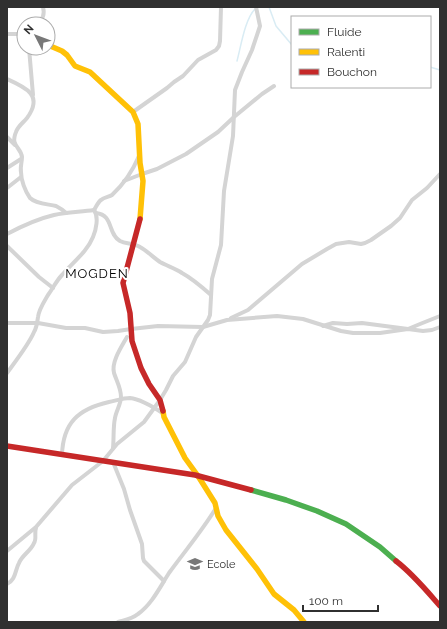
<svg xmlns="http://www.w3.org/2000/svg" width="447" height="629" font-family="Raleway,sans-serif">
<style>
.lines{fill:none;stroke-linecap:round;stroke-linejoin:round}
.stream{stroke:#d9ecf4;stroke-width:1.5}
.street{stroke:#d4d4d4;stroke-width:4}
.fast{stroke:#4caf50;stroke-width:5.5}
.slow{stroke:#ffc107;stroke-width:5.5}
.jam{stroke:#c62828;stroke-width:5.5}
.labels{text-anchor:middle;stroke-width:4;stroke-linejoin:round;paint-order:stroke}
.poi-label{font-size:11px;fill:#303030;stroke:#fff;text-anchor:start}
.quarter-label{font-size:13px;letter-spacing:1px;fill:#000;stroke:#fff}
</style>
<rect width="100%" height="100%" fill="#fff"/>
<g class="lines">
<!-- stream -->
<g class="stream">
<polyline points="269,7 276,26 292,45"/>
<path d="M237,61C241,46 245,19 255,9"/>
<polyline points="430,67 440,70"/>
</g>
<!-- street -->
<g class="street">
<path d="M37,24C43,18 45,15 43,7"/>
<polyline points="7,34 19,34 24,35"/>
<polyline points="29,48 33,95"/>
<path d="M7,79C25,87 44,95 27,118C23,123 18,126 16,132C10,146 21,147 22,157C22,162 20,167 21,172C21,180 25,191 30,198C36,204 48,204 56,206C60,208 63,210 66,213"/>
<polyline points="133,112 167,88 174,82 183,76 198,60 216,50 219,46 220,41 221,7"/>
<polyline points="7,137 15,145"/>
<polyline points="7,168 21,159"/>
<polyline points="124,181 142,174 157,169 186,154 218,132 234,117 262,94 274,86"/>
<polyline points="7,188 21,177"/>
<path d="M96,213C114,215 107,233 120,241C126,244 134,243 140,247C147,251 153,257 160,262C167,266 175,268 182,273C193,279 202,287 211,295"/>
<path d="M7,234C22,226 37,219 54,215C67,212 81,212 94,210C96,207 98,202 101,200C104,197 109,197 112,195C124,184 133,170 139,156"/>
<polyline points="7,246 39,277 53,288"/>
<polyline points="231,318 248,310 302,264 327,249 336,244 349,242 361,244 365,243 371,240 391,226 400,218 412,200 427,188 440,174"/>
<polyline points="7,323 38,323 66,328 85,328 103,332 118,331 131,329 158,326 203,327 227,320 277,316 303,319 341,331 353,333 380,333 408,329 423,331 432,330 440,327"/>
<polyline points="323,326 333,323 347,324 362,323 408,329 420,324 440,316"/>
<path d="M7,373C15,362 29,344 34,332C37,327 37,323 38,317C39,309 44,302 48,295C53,288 57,280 62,275C73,262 87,252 93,237C96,230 99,217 94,210"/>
<path d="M113,448C114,438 113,427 115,418C116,411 121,404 121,397C121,388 117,382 114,373C111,362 122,346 127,337"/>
<path d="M62,455C63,423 78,409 109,402C115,401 123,398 130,398C140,399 155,408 164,414"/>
<polyline points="113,462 124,489 130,510 142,544 143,558 144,561 164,581"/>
<polyline points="7,551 36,527 72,485 103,461 117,444 144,422 160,400 166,390 173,376 185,362 196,337 208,320 210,315 212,279 221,245 224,191 233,136 235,90 242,72 252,50 260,26 256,7"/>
<path d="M7,584C16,580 15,570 19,563C22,555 31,551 34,543C37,539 34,533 36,528"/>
<path d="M118,622C125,620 132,619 138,614C152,604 160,587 169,573C185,551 202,531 216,508"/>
</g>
<!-- fast -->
<polyline class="fast" points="251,490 286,500 317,511 346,524 380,547 396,561"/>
<!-- slow -->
<g class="slow">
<polyline points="48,45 62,51 67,55 75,66 90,72 133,112 138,124 140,163 143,181 140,219"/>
<polyline points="163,411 164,417 185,458 198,476 215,503 218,516 226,530 257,569 274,594 294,610 304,622"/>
</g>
<!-- jam -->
<g class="jam">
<polyline points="140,219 123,283 130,313 132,341 141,368 149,384 160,400 163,411"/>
<polyline points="7,446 195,475 251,490"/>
<path d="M396,561C413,574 426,590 440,606"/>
</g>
</g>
<!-- icons -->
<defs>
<g id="school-bare" transform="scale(1.2)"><path d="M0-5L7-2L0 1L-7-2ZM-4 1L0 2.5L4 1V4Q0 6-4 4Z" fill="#787878" stroke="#fff" stroke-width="2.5" paint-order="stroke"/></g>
</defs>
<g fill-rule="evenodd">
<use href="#school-bare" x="195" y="564"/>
</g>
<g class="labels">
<!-- poi labels -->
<g class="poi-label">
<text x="207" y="568">Ecole</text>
</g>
<!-- quarter labels -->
<g class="quarter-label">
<text x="97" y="278">MOGDEN</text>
</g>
</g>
<!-- border -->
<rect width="447" height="629" fill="none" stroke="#303030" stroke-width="16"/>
<!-- legend -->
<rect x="291" y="16" width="140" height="72" fill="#ffffff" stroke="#acacac"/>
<rect x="299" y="29" width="20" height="6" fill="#4caf50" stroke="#acacac"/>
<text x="327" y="36" font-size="12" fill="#303030">Fluide</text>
<rect x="299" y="49" width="20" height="6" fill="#ffc107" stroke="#acacac"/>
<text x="327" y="56" font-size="12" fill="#303030">Ralenti</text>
<rect x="299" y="69" width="20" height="6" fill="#c62828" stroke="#acacac"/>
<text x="327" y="76" font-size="12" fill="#303030">Bouchon</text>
<!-- north arrow -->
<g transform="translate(36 36) rotate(312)"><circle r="19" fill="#ffffff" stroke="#acacac"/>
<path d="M0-3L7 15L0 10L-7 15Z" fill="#787878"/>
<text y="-6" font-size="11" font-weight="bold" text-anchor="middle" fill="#303030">N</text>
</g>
<!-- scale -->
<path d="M303 605v6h75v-6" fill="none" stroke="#303030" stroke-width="2"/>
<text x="309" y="605" font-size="12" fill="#303030" stroke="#ffffff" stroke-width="3" paint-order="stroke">100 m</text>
</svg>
